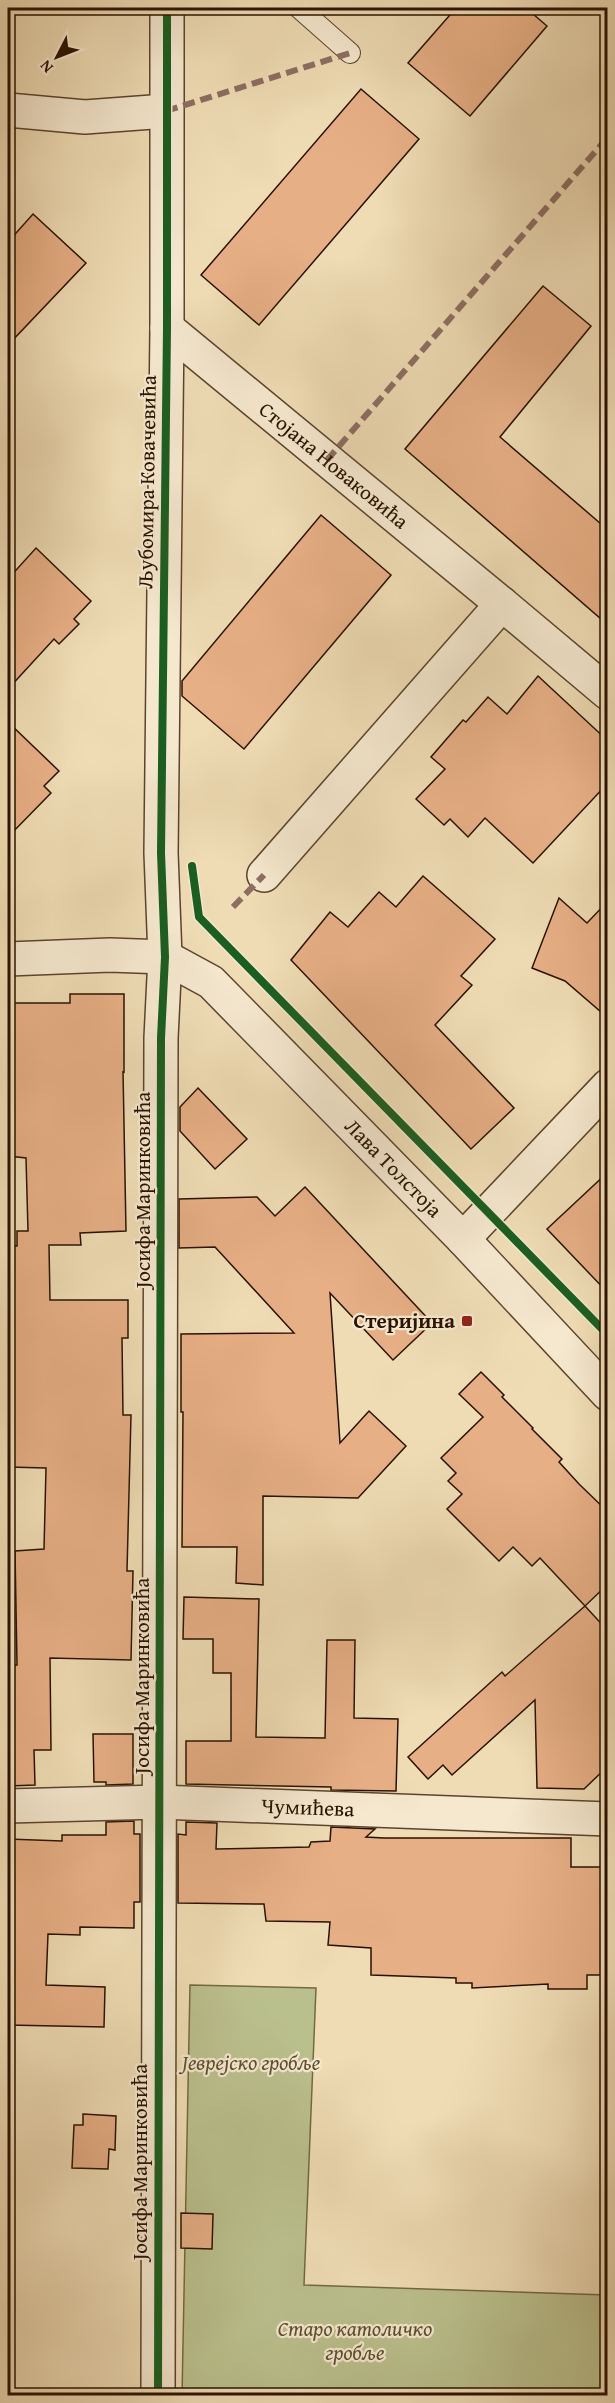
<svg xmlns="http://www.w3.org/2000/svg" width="615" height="2403" font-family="'Gentium Book Plus',serif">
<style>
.green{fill:#bac08d;stroke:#726946;stroke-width:1.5}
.building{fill:#e7af86;stroke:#2a1200;stroke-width:1.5}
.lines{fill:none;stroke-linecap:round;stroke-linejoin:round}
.service-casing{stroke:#5b442d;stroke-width:22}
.minor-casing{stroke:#5b442d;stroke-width:36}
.service{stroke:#f5e8cf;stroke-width:20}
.minor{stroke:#f5e8cf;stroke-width:33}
.quiet{stroke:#8d6e63;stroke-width:6;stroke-dasharray:12 6;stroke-linecap:butt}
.cycleway-casing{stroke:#f5e8cf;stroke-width:11}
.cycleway{stroke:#1b5e20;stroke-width:8}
.poi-dot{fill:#8f2418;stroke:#f5e8cf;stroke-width:2}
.labels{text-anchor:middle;stroke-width:4.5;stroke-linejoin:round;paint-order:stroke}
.street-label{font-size:21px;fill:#2a1200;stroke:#f5e8cf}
.poi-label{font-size:21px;font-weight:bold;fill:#2a1200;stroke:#f5e8cf;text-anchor:end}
.park-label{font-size:21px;font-style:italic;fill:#5c4f31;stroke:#f5e8cf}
</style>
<rect width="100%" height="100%" fill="#efdcb5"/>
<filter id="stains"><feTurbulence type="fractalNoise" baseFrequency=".00333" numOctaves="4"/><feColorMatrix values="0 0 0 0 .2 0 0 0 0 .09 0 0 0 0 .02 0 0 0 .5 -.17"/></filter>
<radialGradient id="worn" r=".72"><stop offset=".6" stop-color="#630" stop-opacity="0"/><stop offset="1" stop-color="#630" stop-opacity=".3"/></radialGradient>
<!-- green -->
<polygon class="green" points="190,1985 316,1988 304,2285 607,2295 607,2395 182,2396"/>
<!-- building -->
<g class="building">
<polygon points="456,8 526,8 547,26 470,116 408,63"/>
<polygon points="361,89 419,139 259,325 201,275"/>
<polygon points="33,214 86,263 8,345 8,242"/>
<polygon points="543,286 591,326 500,437 608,530 608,625 405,449"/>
<polygon points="321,515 391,575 244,749 182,696 182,681"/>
<polygon points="36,548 91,601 74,619 79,624 59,644 54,639 8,689 8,579"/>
<polygon points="538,676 608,741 608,783 533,863 485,818 468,837 450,819 444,825 416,799 445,769 431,757 463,720 466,722 488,697 507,714"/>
<polygon points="8,722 59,771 44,786 51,793 8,837"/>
<polygon points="423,876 495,939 461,976 472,985 435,1025 514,1108 471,1149 291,960 330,912 348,927 379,892 396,907"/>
<polygon points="559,898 587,923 608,901 608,1018 565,981 532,968"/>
<polygon points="70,994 124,994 124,1073 123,1071 126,1231 80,1233 81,1245 49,1245 50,1300 128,1300 128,1338 122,1338 123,1415 131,1415 127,1571 133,1571 131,1660 50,1658 51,1750 34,1750 35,1785 8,1786 8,1665 17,1665 15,1551 44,1549 46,1468 8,1467 8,1246 17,1246 17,1231 28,1231 26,1158 8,1156 8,1003 70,1003"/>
<polygon points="198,1088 247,1139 215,1169 180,1131 180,1107"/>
<polygon points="608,1172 608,1293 547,1229"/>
<polygon points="305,1187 432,1323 393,1360 330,1293 340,1443 369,1411 406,1446 358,1498 263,1496 263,1585 236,1583 237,1547 182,1547 183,1412 181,1412 181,1334 294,1333 215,1247 179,1248 179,1199 257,1197 275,1216"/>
<polygon points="481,1372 504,1395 502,1397 533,1428 532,1429 562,1459 559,1462 579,1484 608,1512 608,1584 585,1606 540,1558 532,1566 513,1547 499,1561 447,1509 462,1494 448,1481 456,1473 441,1458 483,1417 459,1394"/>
<polygon points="184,1597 259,1599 256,1737 325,1738 327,1640 355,1640 354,1718 398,1719 396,1791 331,1790 331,1787 186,1784 186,1741 231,1741 231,1673 213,1673 213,1639 183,1639"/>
<polygon points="585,1606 608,1631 608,1766 584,1789 537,1788 535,1700 452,1775 443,1765 428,1779 408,1757 502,1672 505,1676"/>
<polygon points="93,1734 133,1734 133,1784 106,1785 106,1782 94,1782"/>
<polygon points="134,1821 134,1834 140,1834 140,1902 134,1902 134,1928 80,1927 80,1935 48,1934 46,1985 105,1987 104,2027 8,2025 8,1839 62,1841 62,1835 106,1835 106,1822"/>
<polygon points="186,1822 217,1823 216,1849 309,1847 311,1842 330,1841 331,1827 375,1829 366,1837 384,1838 571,1838 571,1867 608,1867 608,1975 587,1975 587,1989 548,1989 548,1984 472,1988 472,1983 456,1983 456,1978 371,1975 371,1948 328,1945 330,1922 266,1921 264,1904 178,1903 178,1834 186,1835"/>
<polygon points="83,2114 116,2116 115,2150 109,2149 108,2169 72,2168 74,2125 83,2125"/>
<polygon points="181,2213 213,2214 212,2249 181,2248"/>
</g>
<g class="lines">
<!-- service casing -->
<g class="service-casing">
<polyline id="service" points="299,8 350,53"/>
</g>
<!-- minor casing -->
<g class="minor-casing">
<g id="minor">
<polyline points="8,110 85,117 166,111"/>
<path id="s1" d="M167,328L502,604L264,875"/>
<polyline points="502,604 608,693"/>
<path id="s2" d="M8,959L110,955L165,957L211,982L463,1239L608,1394"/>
<polyline points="463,1239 608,1086"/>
<path id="s3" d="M8,1806L159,1802L608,1819"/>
<polyline points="158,2396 161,1038 165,957 161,853 167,328 167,8"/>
</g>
</g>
<!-- service -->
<use href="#service" class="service"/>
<!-- minor -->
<use href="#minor" class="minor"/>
<!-- quiet -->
<g class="quiet">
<polyline points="166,111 350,53"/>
<polyline points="327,460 608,137"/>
<polyline points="233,907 264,875"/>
</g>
<!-- cycleway casing -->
<g class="cycleway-casing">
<g id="cycleway">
<polyline points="192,866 199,917 608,1335"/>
<polyline points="158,2396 161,1038 165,957 161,853 167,328 167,8"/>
</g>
</g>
<!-- cycleway -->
<use href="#cycleway" class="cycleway"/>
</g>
<!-- markers -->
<rect class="poi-dot" x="461" y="1315" width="12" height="12" rx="3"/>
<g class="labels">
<!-- street labels -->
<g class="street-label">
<text dy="7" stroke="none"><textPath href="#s1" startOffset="216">Стојана Новаковића</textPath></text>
<text transform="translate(147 482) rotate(-89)" y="7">Љубомира Ковачевића</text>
<text dy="7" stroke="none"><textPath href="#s2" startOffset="470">Лава Толстоја</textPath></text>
<text transform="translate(143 1190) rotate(-90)" y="7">Јосифа Маринковића</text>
<text transform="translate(142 1676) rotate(-90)" y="7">Јосифа Маринковића</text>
<text dy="7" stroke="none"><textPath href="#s3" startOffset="300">Чумићева</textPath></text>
<text transform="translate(140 2162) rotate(-90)" y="7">Јосифа Маринковића</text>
</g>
<!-- poi labels -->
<g class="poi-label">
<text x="455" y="1328">Стеријина</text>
</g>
<!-- park labels -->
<g class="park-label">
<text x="251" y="2070">Јеврејско гробље</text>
<text x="355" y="2336">Старо католичко<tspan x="355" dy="24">гробље</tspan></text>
</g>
</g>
<!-- margin -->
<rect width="615" height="2403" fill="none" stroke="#efdcb5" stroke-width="30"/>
<rect x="9" y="9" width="597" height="2385" fill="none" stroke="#2a1200" stroke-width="3"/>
<rect x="15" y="15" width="585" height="2373" fill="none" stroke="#2a1200" stroke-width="1.5"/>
<!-- north arrow -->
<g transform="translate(57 57) rotate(228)" stroke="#f5e8cf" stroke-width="4.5" paint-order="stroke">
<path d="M0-4.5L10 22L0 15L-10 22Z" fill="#2a1200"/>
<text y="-9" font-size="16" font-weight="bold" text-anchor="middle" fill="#2a1200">N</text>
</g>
<rect width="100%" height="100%" filter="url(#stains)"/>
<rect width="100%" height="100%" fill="url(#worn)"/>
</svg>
